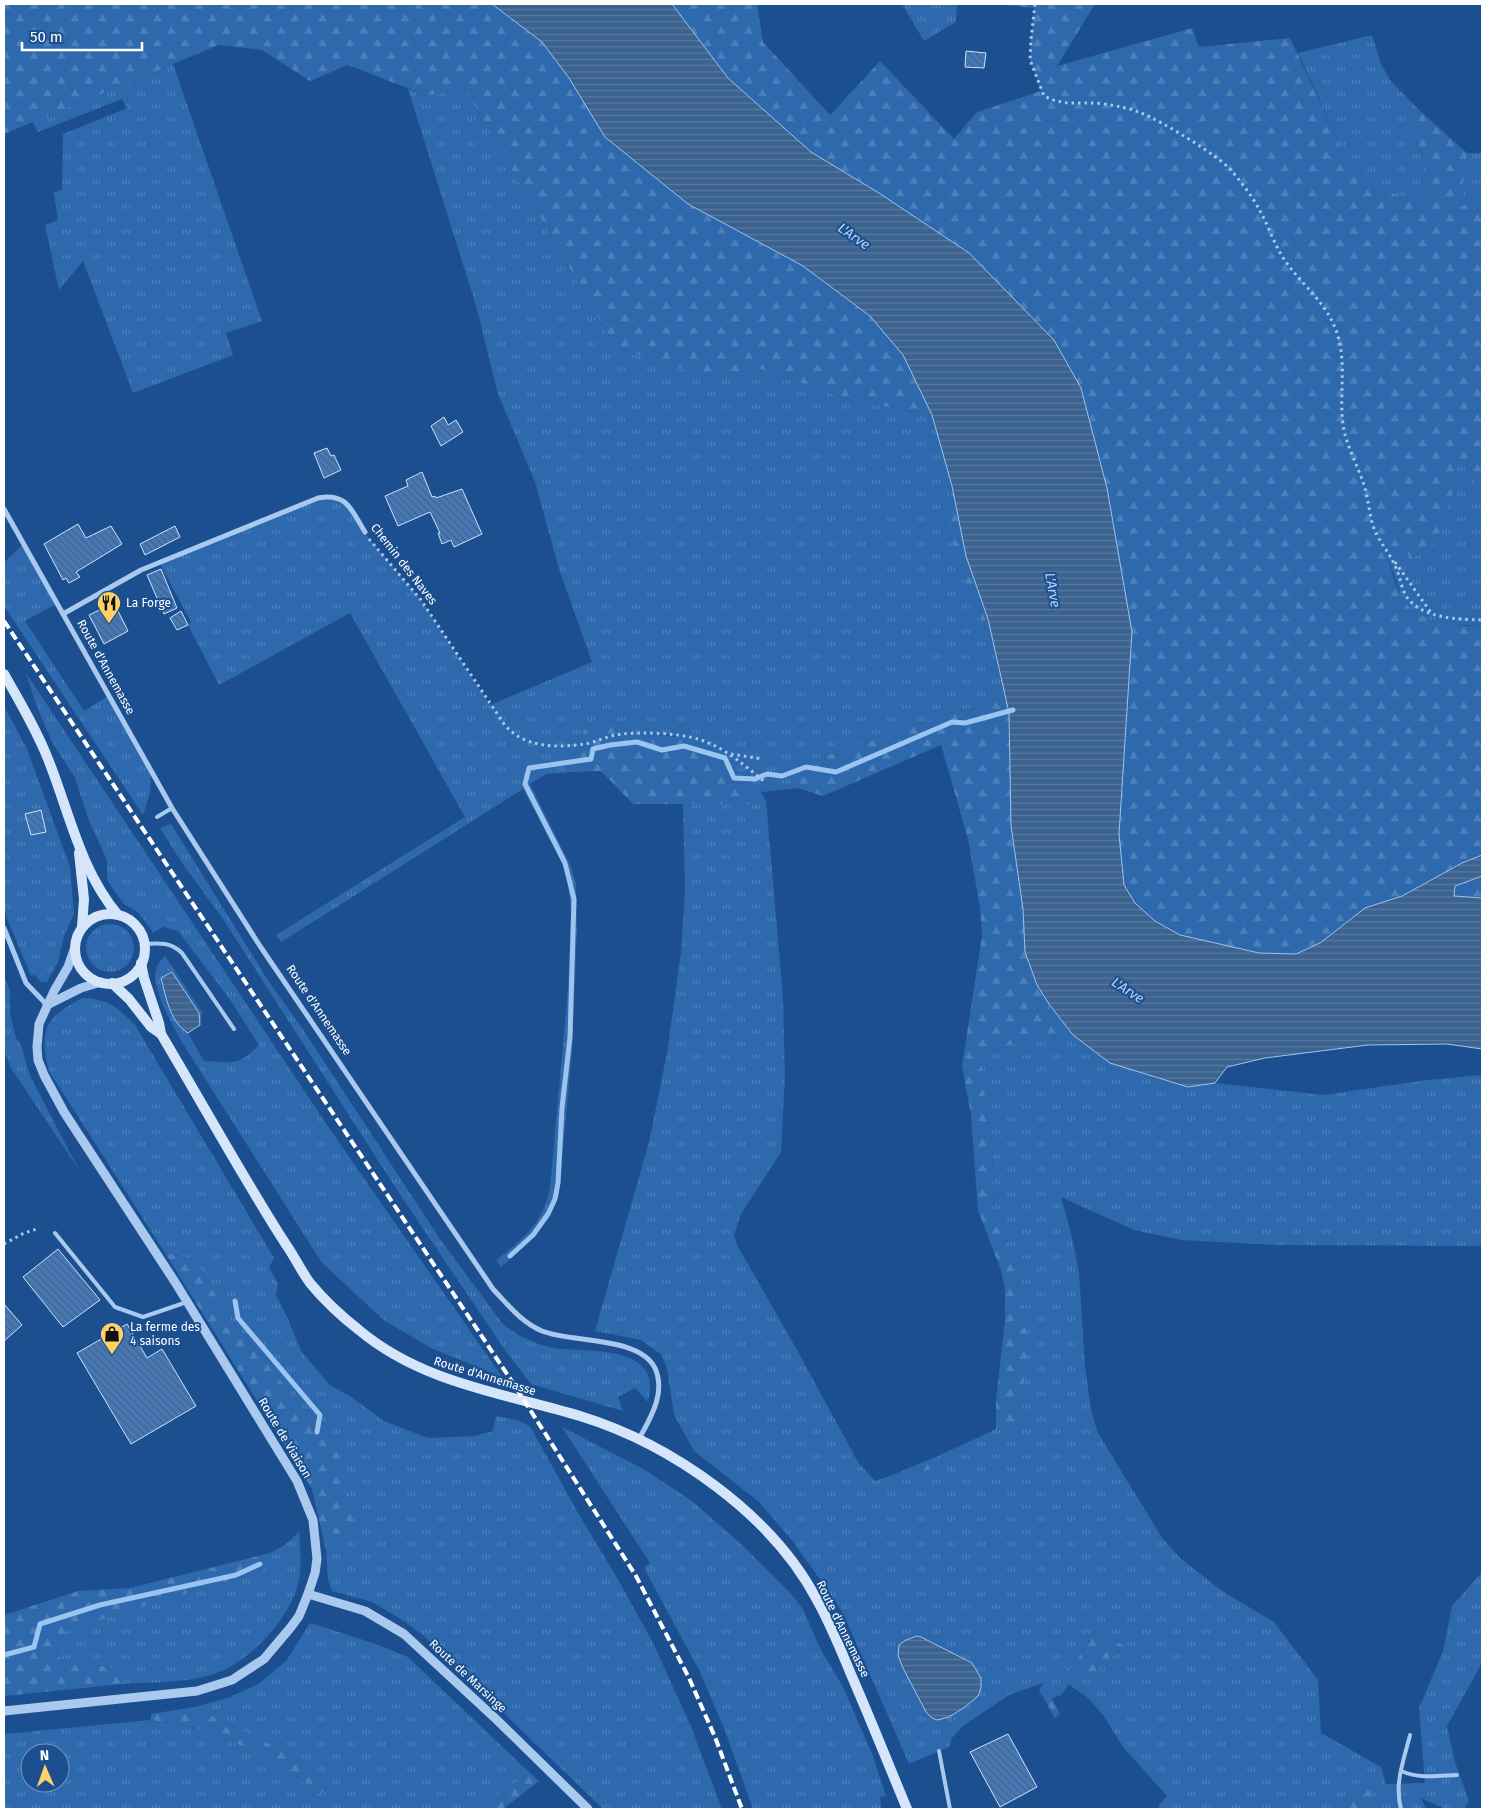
<svg xmlns="http://www.w3.org/2000/svg" width="1486" height="1813" font-family="'Fira Sans',sans-serif">
<style>
.grass{fill:url(#grass-tufts);fill-rule:evenodd}
.forest{fill:url(#forest-firs)}
.water{fill:url(#water-rules);stroke:#9cc4f0}
.lines{fill:none;stroke-linecap:round;stroke-linejoin:round}
.stream{stroke:#9cc4f0;stroke-width:5}
.building{fill:url(#building-back-hatch);stroke:#cfe3fa}
.path{stroke:#a9c9ee;stroke-width:3;stroke-dasharray:2.5 4;stroke-linecap:butt}
.service{stroke:#a9c9ee;stroke-width:4}
.minor{stroke:#a9c9ee;stroke-width:5}
.tertiary{stroke:#a9c9ee;stroke-width:9}
.secondary{stroke:#d6e6fa;stroke-width:10}
.rail{stroke:#fff;stroke-width:4;stroke-dasharray:9 4;stroke-linecap:butt}
.labels{text-anchor:middle;stroke-width:4;stroke-linejoin:round;paint-order:stroke}
.street-label{font-size:12px;fill:#fff;stroke:#1b4f8f}
.poi-label{font-size:12px;fill:#fff;stroke:#1b4f8f;text-anchor:start}
.water-label{font-size:14px;font-style:italic;fill:#b5d3f5;stroke:#1b4f8f}
</style>
<defs>
<pattern id="grass-tufts" width="24" height="20" patternUnits="userSpaceOnUse" patternTransform="scale(1.25)"><rect width="24" height="20" fill="#2e69ad"/><path d="M3 7l-1-3M5 7V3M7 7l1-3M15 17l-1-3M17 17v-4M19 17l1-3" fill="none" stroke="#4d80b9"/></pattern>
<pattern id="forest-firs" width="22" height="20" patternUnits="userSpaceOnUse" patternTransform="scale(1.25)"><rect width="22" height="20" fill="#2e69ad"/><path d="M5 1l3.5 6h-7zM16 11l3.5 6h-7z" fill="#4d80b9"/></pattern>
<pattern id="water-rules" width="6" height="5" patternUnits="userSpaceOnUse" patternTransform="scale(1.25)"><rect width="6" height="5" fill="#3c6290"/><path d="M0 2.5h6" fill="none" stroke="#597aa1"/></pattern>
<pattern id="building-back-hatch" width="6" height="6" patternUnits="userSpaceOnUse" patternTransform="scale(1.25)"><rect width="6" height="6" fill="#4478b7"/><path d="M-1 5l2 2M0 0l6 6M5-1l2 2" fill="none" stroke="#486282"/></pattern>
</defs>
<rect width="100%" height="100%" fill="#1b4f8f"/>
<!-- grass -->
<g class="grass">
<polygon points="902,4 957,4 956,22 924,41"/>
<path d="M1372,35L1381,64L1390,80L1418,109L1406,114C1420,146 1427,170 1427,204L1382,191L1351,168L1298,53Z"/>
<polygon points="173,64 262,321 226,333 233,355 133,393 83,261 59,290 45,225 58,220 54,193 62,189 63,134 127,108 122,99 38,132 32,121"/>
<path d="M464,87L616,348L707,376L761,369L852,401L932,415L952,486L943,520L982,622L988,619L1009,713L993,700L986,708L963,709L798,765V788L761,792L766,801L783,997L785,1077L781,1152L741,1214L734,1235L737,1245L797,1350L858,1462L875,1481L892,1475L898,1482L942,1463L938,1456L996,1429L1011,1428L1019,1296L1017,1270L1007,1239L994,1212L992,1142L985,1104L981,1055L1037,1036L1060,1038L1061,1032L1052,1020L1049,1004L1073,1035L1188,1087L1215,1083L1323,1095L1427,1080L1482,1075V1246L1275,1245L1181,1240L1134,1230L1061,1197L1072,1237L1079,1272L1085,1366L1091,1410L1098,1433L1161,1536L1181,1559L1225,1593L1274,1622L1318,1680L1321,1733L1381,1767L1386,1784L1425,1783L1419,1708L1443,1651L1452,1606L1482,1572V1663L1447,1726L1455,1762L1469,1801L1465,1809H1446L1421,1798L1426,1809H1377L1368,1790L1343,1809H1161L1158,1806L1167,1796L1123,1747L1103,1715L1087,1697L1068,1684L1077,1672L1100,1664L1126,1647L1097,1629L1060,1685L1043,1683L1009,1695L963,1726L952,1738L949,1747L909,1764L844,1615L829,1592L791,1539L758,1501L694,1451L674,1415L667,1369L662,1355L641,1340L595,1331L649,1142L667,1053L681,952L685,891L683,804H756L757,789L733,782L698,739C676,737 651,731 629,734C609,736 591,743 572,744L573,772L546,774L530,784L572,869L576,885L577,926L572,1052L559,1193C549,1228 526,1244 501,1267L496,1260C523,1239 543,1224 550,1188L568,989L571,911L567,878L561,861L523,789L281,942L276,935L465,817L350,613L219,685L188,625L191,622L159,562L315,499L342,500L367,536L421,600L490,705L592,662L559,569L535,482L498,394L477,309L408,89L428,96Z"/>
<polygon points="1467,153 1482,153 1482,626 1460,625 1365,644 1402,598 1387,555 1460,207"/>
<polygon points="23,544 56,604 25,621 84,711 108,696 151,773 150,793 143,815 4,606 4,563"/>
<path d="M26,673L327,1125L502,1377L431,1348L385,1321L322,1263L180,1039C171,1021 151,988 156,969C158,963 161,960 165,956L202,1012L200,1025L188,1033L204,1061C232,1062 238,1067 259,1045L231,1001L178,931L164,927L153,932L138,912L123,903L107,880V860L89,821L75,778L52,742L37,707Z"/>
<polygon points="4,706 27,749 70,867 74,914 64,936 58,962 47,982 41,982 35,975 31,976 4,911"/>
<path d="M171,824L269,982L304,1031L440,1239L502,1323C516,1336 535,1344 553,1348C579,1352 647,1345 650,1383C651,1389 649,1396 648,1402L635,1388L618,1397L623,1411L531,1384L507,1353L399,1193L223,919L182,863L160,828Z"/>
<circle cx="110" cy="948" r="24"/>
<polygon points="4,977 10,990 10,1014 16,1038 21,1045 30,1076 79,1170 11,1068 4,1050"/>
<path d="M83,998C109,999 117,1007 135,1025L274,1258L269,1267L278,1284L276,1295L288,1319L301,1351L330,1385L351,1397L384,1421L428,1438L475,1436L493,1431L496,1416L516,1420L530,1426L578,1513L619,1581L654,1645L690,1724L722,1809H603L424,1636L404,1621L372,1602L332,1591L328,1580L326,1550L355,1531L332,1440L326,1425L301,1407L257,1350L229,1318L195,1260L165,1253L49,1071C39,1030 44,1017 83,998Z"/>
<polygon points="562,1427 645,1470 692,1501 742,1545 792,1595 803,1609 819,1646 844,1689 872,1754 886,1796 880,1797 881,1809 753,1809 724,1728 699,1670 644,1568 650,1563"/>
<path d="M299,1531C300,1547 302,1564 299,1580C291,1619 248,1664 211,1675C183,1683 152,1682 123,1684L121,1670L59,1658L56,1647L67,1629L267,1569L262,1555C277,1552 289,1543 299,1531Z"/>
<path d="M310,1623L373,1643L408,1657L529,1772L504,1792L474,1809H4V1734L151,1720L193,1727L234,1742L285,1768L320,1795L329,1785L237,1728L194,1707L228,1698L258,1684L286,1661ZM30,1753H60V1783H30Z"/>
</g>
<!-- forest -->
<g class="forest">
<polygon points="4,4 492,4 542,42 569,78 606,137 688,204 803,266 870,316 903,355 932,415 852,401 761,369 707,376 616,348 464,87 428,96 348,65 310,81 262,50 219,45 4,134"/>
<path d="M672,4H757L763,42L830,115L880,61L954,139L977,112L1041,91L1030,60L1031,39L1034,8L999,4H1095L1057,66L1192,28L1199,47L1290,38L1351,168L1382,190L1427,204C1427,169 1420,146 1406,114L1418,109L1467,153L1460,207L1482,199V490L1476,483L1468,461L1453,463L1457,482L1435,544L1410,560L1404,546L1387,555C1392,571 1396,593 1408,606C1424,623 1460,627 1482,626V855L1462,863L1402,896L1365,908L1320,943L1296,954L1259,953L1180,935L1155,921L1135,903L1124,885L1119,834L1132,632L969,253L879,193L811,152L728,78Z"/>
<polygon points="952,486 966,556 988,619 982,622 943,520"/>
<polygon points="993,700 1009,713 1011,826 1023,909 1025,952 1037,985 1049,1004 1052,1020 1061,1032 1060,1038 1037,1036 981,1055 985,1104 992,1142 994,1212 1007,1239 1017,1270 1019,1296 1029,1333 1022,1402 1011,1428 996,1429 996,1400 1005,1321 1005,1290 1001,1270 978,1211 971,1115 962,1066 982,936 980,908 968,839 941,745 823,796 798,788 798,765 963,709 985,708"/>
<polygon points="624,721 629,733 648,734 698,739 733,782 757,789 760,792 756,804 633,804 601,771 573,772 571,744 585,743 583,730 602,723"/>
<polygon points="1482,876 1482,898 1454,896 1455,886"/>
<polygon points="165,1253 195,1260 229,1318 266,1361 301,1407 326,1425 342,1465 355,1532 326,1550 312,1489"/>
<polygon points="938,1456 942,1464 898,1482 892,1475"/>
<polygon points="262,1555 267,1569 67,1630 56,1647 59,1658 122,1670 123,1684 4,1696 4,1615 78,1591 130,1588"/>
<polygon points="1097,1629 1126,1647 1100,1664 1094,1681 1077,1672 1061,1695 1052,1698 1060,1714 1055,1718 1039,1690 1043,1683 1060,1685"/>
<polygon points="194,1707 292,1755 329,1785 320,1795 285,1768 234,1742 193,1727 151,1720 151,1714"/>
<polygon points="529,1772 539,1781 503,1809 474,1809 504,1792"/>
<polygon points="1369,1789 1377,1809 1343,1809"/>
</g>
<!-- water -->
<g class="water">
<polygon points="492,4 672,4 728,78 811,152 879,193 969,253 1054,340 1081,388 1107,488 1132,632 1119,834 1124,885 1135,903 1155,921 1180,935 1259,953 1296,954 1320,943 1365,908 1402,896 1462,863 1482,855 1482,876 1455,886 1454,896 1482,898 1482,1049 1447,1044 1368,1045 1265,1058 1227,1067 1215,1083 1188,1087 1110,1063 1073,1035 1049,1004 1037,985 1025,952 1023,909 1011,826 1009,713 1001,677 988,619 966,556 952,486 932,415 903,355 870,316 803,266 688,204 605,137 569,78 542,42"/>
<path d="M172,972L199,1013L200,1025L188,1033C170,1022 166,997 161,978Z"/>
<polygon points="917,1636 921,1637 972,1663 981,1678 981,1688 978,1696 965,1707 949,1717 937,1720 932,1718 926,1712 904,1670 898,1656 899,1645 906,1640"/>
</g>
<g class="lines">
<!-- stream -->
<g class="stream">
<polyline points="510,1256 533,1235 548,1214 555,1199 558,1183 562,1108 570,1037 574,899 565,863 525,784 529,768 591,759 593,749 610,745 637,742 662,750 684,746 725,758 734,778 755,779 767,774 782,776 806,767 836,772 952,722 965,723 1013,710"/>
<polyline points="235,1301 238,1318 320,1415 317,1432"/>
<polyline points="4,1655 34,1647 40,1624 100,1605 236,1575 260,1564"/>
</g>
</g>
<!-- building -->
<g class="building">
<polygon points="966,51 986,53 984,68 965,67"/>
<polygon points="444,417 448,425 456,420 463,432 441,446 431,426"/>
<polygon points="327,448 331,456 334,455 341,470 324,478 314,453"/>
<polygon points="422,472 432,497 435,496 436,498 462,489 482,534 454,547 451,540 442,544 438,533 440,533 430,512 398,526 385,496 408,486 406,480"/>
<polygon points="78,524 86,538 111,526 122,544 76,572 80,577 69,583 66,578 63,580 44,544"/>
<polygon points="175,526 180,537 145,555 140,544"/>
<polygon points="161,569 177,608 164,614 147,575"/>
<polygon points="114,603 128,631 104,644 89,615"/>
<polygon points="181,611 188,625 177,630 170,618"/>
<polygon points="41,810 46,832 31,835 25,814"/>
<polygon points="58,1249 100,1300 63,1327 23,1277"/>
<polygon points="4,1304 22,1325 4,1341"/>
<polygon points="127,1324 147,1358 162,1349 196,1406 131,1444 77,1353"/>
<polygon points="1008,1734 1037,1787 1000,1807 970,1752"/>
</g>
<g class="lines">
<!-- path -->
<g class="path">
<path d="M1035,4L1031,39L1030,60L1044,96C1065,107 1082,101 1104,104C1117,106 1129,108 1141,113C1160,120 1219,156 1231,170C1241,182 1253,197 1260,211C1269,227 1275,247 1286,262C1303,286 1327,303 1337,333C1347,363 1339,393 1343,424C1345,443 1358,466 1364,485C1369,500 1369,519 1376,533C1382,545 1390,554 1395,566C1401,577 1401,592 1410,601C1427,619 1459,619 1482,620"/>
<path d="M369,539L421,600L504,724C523,748 557,748 585,744C597,742 609,735 622,734C644,732 677,733 698,739C724,747 744,765 765,782"/>
<polyline points="1395,562 1432,614"/>
<polyline points="731,754 762,759"/>
<polyline points="4,1244 24,1233 37,1229"/>
</g>
<!-- service -->
<g class="service">
<polyline points="157,817 172,808"/>
<path d="M144,944C159,943 171,942 182,953L234,1029"/>
<polyline points="55,1233 115,1307 143,1317 187,1302"/>
<polyline points="939,1751 950,1809"/>
<path d="M1401,1771C1420,1779 1437,1776 1457,1775"/>
<path d="M1401,1809C1394,1783 1404,1760 1410,1735"/>
</g>
<!-- minor -->
<g class="minor">
<path d="M4,509L172,808L260,946L493,1289C508,1305 522,1323 542,1331C572,1343 639,1336 655,1368C666,1393 651,1417 639,1439"/>
<path d="M63,614L141,570L318,498C347,492 352,511 365,532"/>
<polyline points="4,928 26,983 47,1005"/>
</g>
<!-- tertiary -->
<g class="tertiary">
<polyline points="47,1005 81,988 101,982"/>
<polyline points="308,1594 365,1611 404,1634 497,1720 588,1809"/>
<polyline points="4,1711 197,1691 232,1680 264,1659 291,1627 299,1616 308,1594 315,1573 317,1559 313,1520 297,1481 175,1282 64,1112 44,1075 38,1060 37,1047 39,1024 54,991 68,967 75,947"/>
</g>
<!-- secondary -->
<g class="secondary">
<path d="M4,674C20,702 36,729 48,759C69,811 80,870 118,915"/>
<polyline points="79,853 84,899 82,927"/>
<circle cx="110" cy="949" r="35"/>
<path d="M141,963L144,978L159,1023L161,1034C189,1081 216,1129 244,1176C259,1201 273,1225 289,1249C296,1260 302,1272 310,1283C324,1300 341,1316 359,1330C422,1383 503,1393 580,1416C671,1444 772,1514 817,1600C830,1623 840,1648 850,1672C870,1718 888,1763 907,1809"/>
<polyline points="112,983 129,999 151,1027 161,1034"/>
</g>
<!-- rail -->
<polyline class="rail" points="4,621 513,1383 636,1576 689,1678 715,1737 742,1809"/>
</g>
<!-- icons -->
<defs>
<g id="restaurant-pin" transform="scale(1.25)"><path d="M0 17L-7.5 6A9.5 9.5 0 1 1 7.5 6Z" fill="#ffd166" stroke="#1b4f8f"/><path d="M-5-6h1v4h1v-4h1v4h1v-4h1v5L-1.5 .5V6h-2V.5L-5-1ZM5-6V6H3V1.5H1.5Q1.5-4 5-6Z" fill="#111"/></g>
<g id="shop-pin" transform="scale(1.25)"><path d="M0 17L-7.5 6A9.5 9.5 0 1 1 7.5 6Z" fill="#ffd166" stroke="#1b4f8f"/><path d="M-5-2.5h2.3a2.7 3.5 0 0 1 5.4 0H5L5.5 6h-11ZM-1.5-2.5h3a1.5 2.3 0 0 0-3 0Z" fill="#111"/></g>
</defs>
<g fill-rule="evenodd">
<use href="#restaurant-pin" x="109" y="603"/>
<use href="#shop-pin" x="112" y="1334"/>
</g>
<g class="labels">
<!-- street labels -->
<g class="street-label">
<text transform="translate(404 564) rotate(52)" y="4">Chemin des Naves</text>
<text transform="translate(106 667) rotate(61)" y="4">Route d'Annemasse</text>
<text transform="translate(319 1010) rotate(56)" y="4">Route d'Annemasse</text>
<text transform="translate(485 1376) rotate(17)" y="4">Route d'Annemasse</text>
<text transform="translate(285 1438) rotate(59)" y="4">Route de Viaison</text>
<text transform="translate(843 1629) rotate(64)" y="4">Route d'Annemasse</text>
<text transform="translate(468 1676) rotate(43)" y="4">Route de Marsinge</text>
</g>
<!-- poi labels -->
<g class="poi-label">
<text x="126" y="607">La Forge</text>
<text x="130" y="1331">La ferme des<tspan x="130" dy="14">4 saisons</tspan></text>
</g>
<!-- water labels -->
<g class="water-label">
<text transform="translate(854 236) rotate(35)" y="5">L'Arve</text>
<text transform="translate(1053 590) rotate(80)" y="5">L'Arve</text>
<text transform="translate(1128 990) rotate(33)" y="5">L'Arve</text>
</g>
</g>
<!-- border -->
<rect width="1486" height="1813" fill="none" stroke="#ffffff" stroke-width="10"/>
<!-- north arrow -->
<g transform="translate(45 1768) rotate(358)"><circle r="24" fill="#1b4f8f" stroke="#7695bc"/>
<path d="M0-4L9 19L0 12L-9 19Z" fill="#ffd166"/>
<text y="-8" font-size="14" font-weight="bold" text-anchor="middle" fill="#ffffff">N</text>
</g>
<!-- scale -->
<path d="M22 42v8h120v-8" fill="none" stroke="#ffffff" stroke-width="2.5"/>
<text x="30" y="42" font-size="15" fill="#ffffff" stroke="#1b4f8f" stroke-width="4" paint-order="stroke">50 m</text>
</svg>
